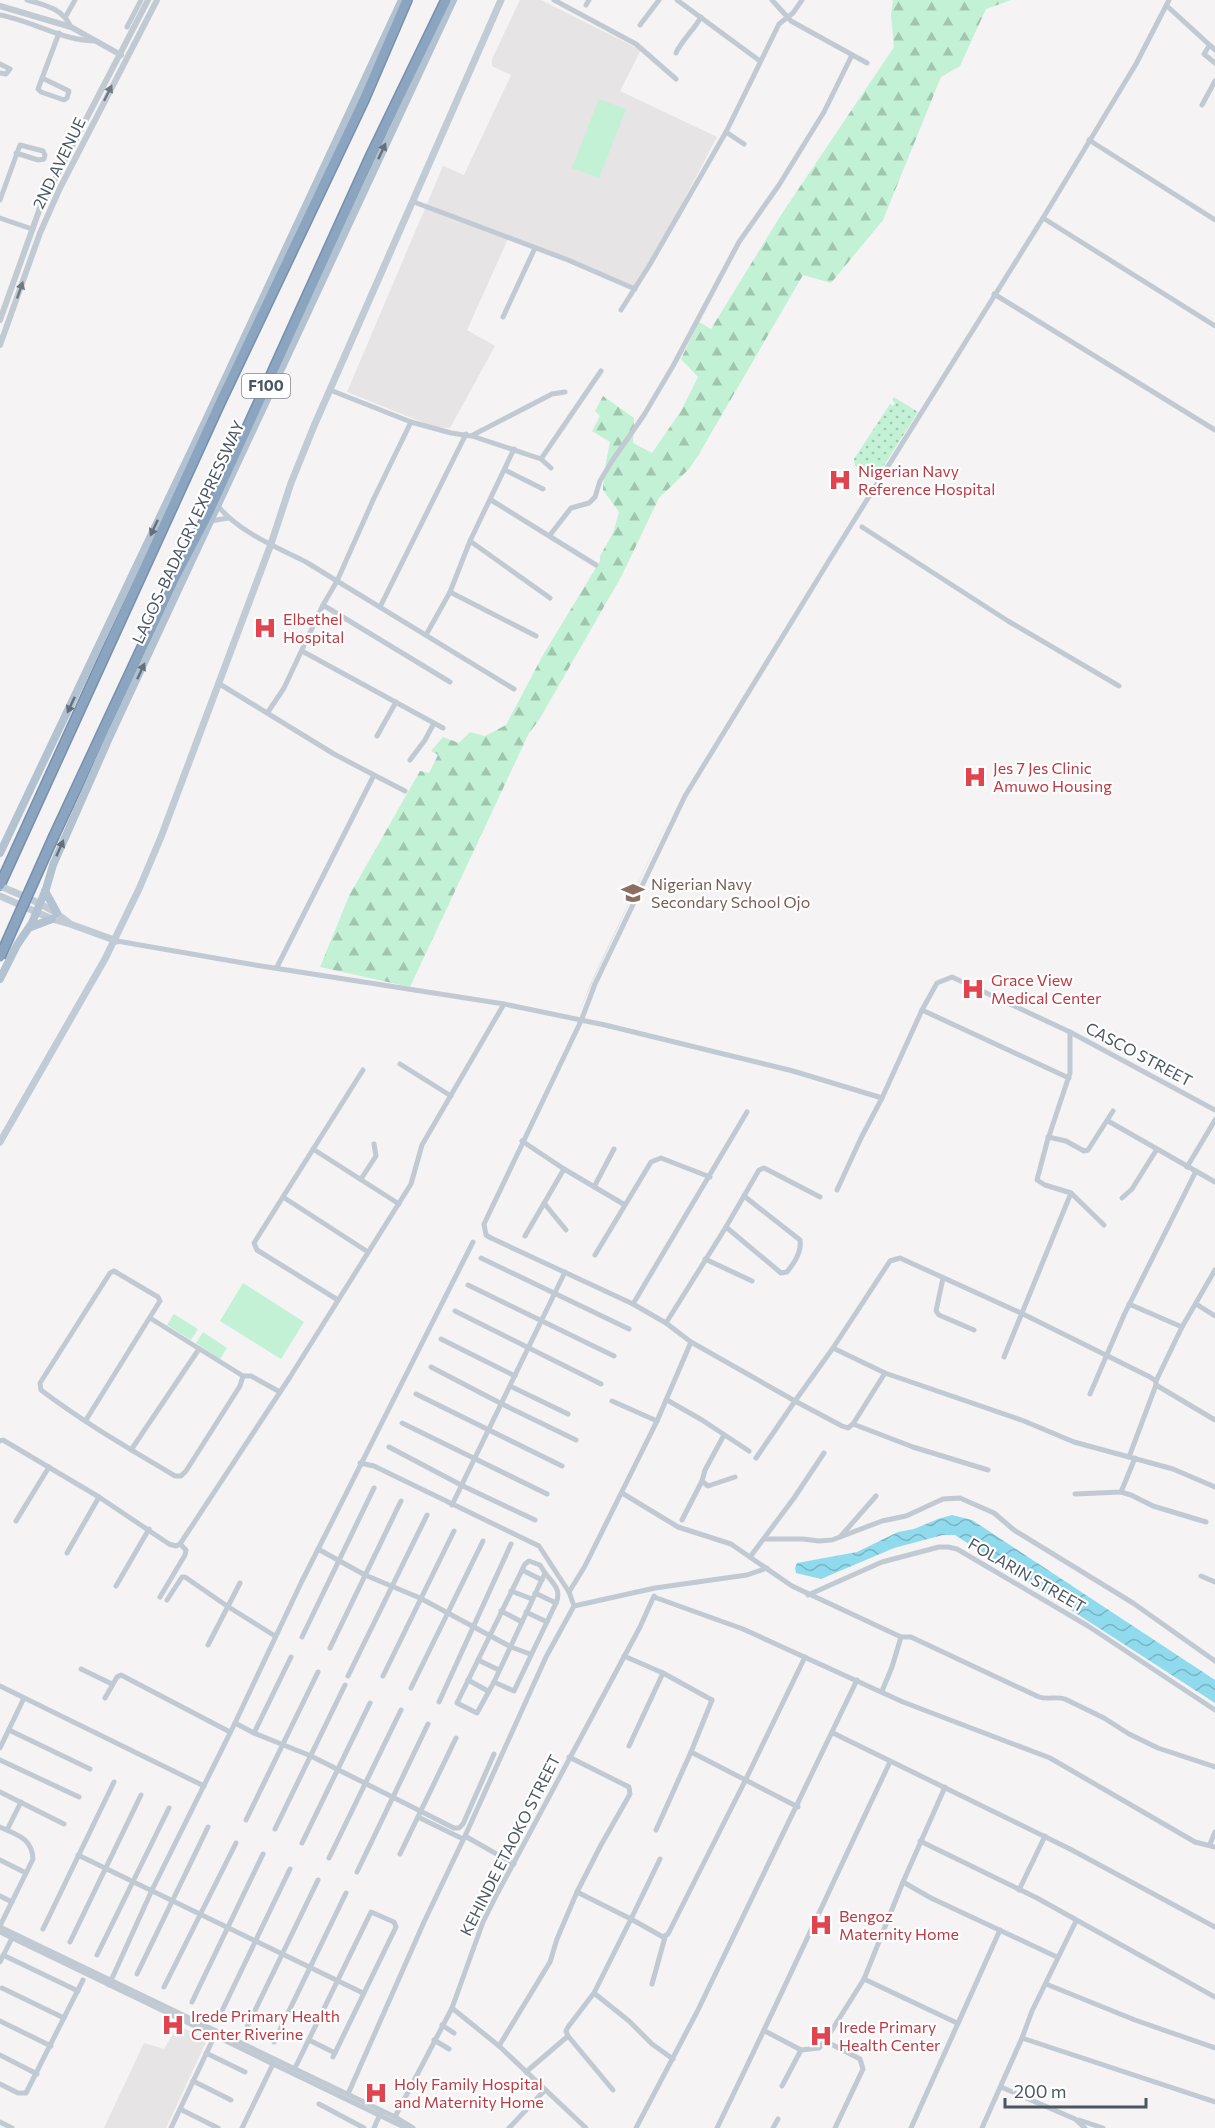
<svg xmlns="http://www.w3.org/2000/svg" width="1215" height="2128" font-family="Commissioner,sans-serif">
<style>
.education{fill:#e6e4e5}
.grass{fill:url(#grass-dots)}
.forest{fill:url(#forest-firs)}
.garden{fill:#c3f1d5}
.water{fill:url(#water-waves)}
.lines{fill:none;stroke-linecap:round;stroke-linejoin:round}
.motorway-casing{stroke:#7690ad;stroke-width:12}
.minor{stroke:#c1cad2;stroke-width:5}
.tertiary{stroke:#c1cad2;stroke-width:6}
.secondary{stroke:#c1cbd6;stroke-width:7}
.primary{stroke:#b3c2d1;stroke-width:8}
.motorway{stroke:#8ba5c1;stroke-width:9}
.motorway-bridge-casing{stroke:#7690ad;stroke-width:12;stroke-linecap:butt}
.motorway-bridge{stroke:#8ba5c1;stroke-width:9}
.oneway{fill:#6e7983}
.oneway2{fill:#64717d}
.labels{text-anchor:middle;stroke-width:4.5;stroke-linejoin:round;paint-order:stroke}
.shield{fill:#fff;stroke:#808990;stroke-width:1.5}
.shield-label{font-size:15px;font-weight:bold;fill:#4a5661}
.street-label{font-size:16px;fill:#4a5661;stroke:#fff}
.health-label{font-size:16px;fill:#be3a42;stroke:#fff;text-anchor:start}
.education-label{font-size:16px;fill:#785e54;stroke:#fff;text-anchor:start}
</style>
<defs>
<pattern id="grass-dots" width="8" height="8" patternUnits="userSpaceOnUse" patternTransform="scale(1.5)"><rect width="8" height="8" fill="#c3f1d5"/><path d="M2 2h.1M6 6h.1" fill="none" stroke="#a0c6b0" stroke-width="1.8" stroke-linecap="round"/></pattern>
<pattern id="forest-firs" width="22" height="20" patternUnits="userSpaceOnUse" patternTransform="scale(1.5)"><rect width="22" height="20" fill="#c3f1d5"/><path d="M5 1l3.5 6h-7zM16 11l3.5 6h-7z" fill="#a0c6b0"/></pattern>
<pattern id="water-waves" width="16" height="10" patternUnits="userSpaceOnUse" patternTransform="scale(1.5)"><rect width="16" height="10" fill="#90daee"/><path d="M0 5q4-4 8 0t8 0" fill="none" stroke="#78b4c4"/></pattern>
</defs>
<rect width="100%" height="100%" fill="#f5f3f3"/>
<!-- education -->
<g class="education">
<polygon points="520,0 541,0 641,50 620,91 717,137 637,289 508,239 467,330 495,346 450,428 434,427 347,392 443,166 464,175 511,75 492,66 492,59"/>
<polygon points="675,804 578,1014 591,982"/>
<polygon points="178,2025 207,2040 166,2128 104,2128 144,2043 164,2049"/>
</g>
<!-- grass -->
<polygon class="grass" points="894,397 918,412 876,478 855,466 854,459 890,404 893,406 895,403 892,400"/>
<!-- forest -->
<polygon class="forest" points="893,0 1011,0 986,9 960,66 941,77 883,220 831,283 803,275 699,454 689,469 659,498 621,577 539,720 529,733 410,987 320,967 349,896 420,771 429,773 438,755 431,751 443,737 459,743 470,732 485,736 506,725 543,655 600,561 600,556 613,533 619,512 603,490 604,472 610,442 592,431 600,416 595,411 603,396 634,418 633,443 652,453 681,411 698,377 681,359 699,322 711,329 781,215 894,47 891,15"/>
<!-- garden -->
<g class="garden">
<polygon points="599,99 626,109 599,178 572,168"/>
<polygon points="243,1283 304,1322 281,1359 220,1321"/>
<polygon points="174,1314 198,1329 191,1340 167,1325"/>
<polygon points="203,1332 227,1348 220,1359 196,1343"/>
</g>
<!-- water -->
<polygon class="water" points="952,1515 972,1520 1215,1680 1215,1703 955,1535 943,1535 894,1548 821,1579 796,1573 795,1568 797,1563 857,1552 898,1532 914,1529 938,1519"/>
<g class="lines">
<!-- motorway casing -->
<g class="motorway-casing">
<g id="motorway">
<polyline points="54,836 172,583 207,516 371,155 446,0"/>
<polyline points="0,885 220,403 364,100 407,0"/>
</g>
</g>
<!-- minor -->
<g class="minor">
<path d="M27,0C45,5 62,8 71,27"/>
<polyline points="554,0 636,44 676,79"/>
<polyline points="677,0 760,61"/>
<polyline points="772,0 791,21 867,63"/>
<polyline points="1169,0 1136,64 1043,218 830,559 685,796 595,984 581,1021 484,1224 486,1235 491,1238 633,1304 666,1323 691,1342 795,1401 833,1348 890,1261 900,1258 1021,1313 1150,1377 1156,1381 1156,1385 1215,1420"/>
<polyline points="586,5 589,0"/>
<polyline points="1167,6 1215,50"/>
<path d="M0,15C33,21 63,41 96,41"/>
<polyline points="66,16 75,0"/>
<polyline points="640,25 659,0"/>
<polyline points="127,27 141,0"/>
<polyline points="1209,46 1204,54 1215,63"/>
<path d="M676,53C681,41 694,30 701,17"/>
<polyline points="0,64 10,69 6,74 0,73"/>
<polyline points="42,78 69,91 67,98 64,100 41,92 38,89 59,33"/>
<polyline points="1202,105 1215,81"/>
<polyline points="726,132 744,144"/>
<polyline points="1089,140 1215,220"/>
<polyline points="0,200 20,145 43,151 45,155 44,159 38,160 16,153"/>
<polyline points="414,202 568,260 635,289"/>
<polyline points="0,218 32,229"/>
<polyline points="1043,218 1215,326"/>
<polyline points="994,294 1215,430"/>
<polyline points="621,310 649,266 726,132 779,24 793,13 802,0"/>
<polyline points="503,317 535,248"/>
<polyline points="330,390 411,422 451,433 471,436 552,394 565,392"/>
<polyline points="472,436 541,459 551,468"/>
<polyline points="541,459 601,371"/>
<polyline points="505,470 543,489"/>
<polyline points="491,500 596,565"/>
<path d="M218,506C239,532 276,547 306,562L514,689"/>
<polyline points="211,521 228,518"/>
<polyline points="862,527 1008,621 1119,686"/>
<polyline points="550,535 571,508 589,503 595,497 600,481 612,461 644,415 673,366 739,242 779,185 824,112 852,55"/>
<polyline points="470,541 550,598"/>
<polyline points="450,592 536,636"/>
<polyline points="323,605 450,682"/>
<polyline points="380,607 466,434"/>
<polyline points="426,635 450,592 470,541 514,449"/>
<polyline points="302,651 443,728"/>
<polyline points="218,683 334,754 374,775 277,967"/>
<polyline points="268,712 284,688 323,605 337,581 374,498 411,422"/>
<polyline points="377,736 396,702"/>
<polyline points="410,760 425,740 434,723"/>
<polyline points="374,775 405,791"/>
<polyline points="117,941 255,965 504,1004 605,1025 793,1071 882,1098"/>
<polyline points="922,1010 1069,1078"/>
<polyline points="1070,1032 1070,1073 1047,1142 1037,1180 1045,1185 1071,1193 1104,1225"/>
<polyline points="400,1064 451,1096"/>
<polyline points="1108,1121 1215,1182"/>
<polyline points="1048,1137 1066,1141 1084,1151 1088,1150 1113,1111"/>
<polyline points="522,1141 564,1169 625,1205"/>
<polyline points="313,1149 399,1204"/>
<polyline points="1187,1167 1215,1120"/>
<polyline points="361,1179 376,1156 374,1144"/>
<polyline points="594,1187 614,1149"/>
<polyline points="837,1190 861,1138 882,1098 922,1010 937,983 952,977 1070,1032 1215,1110"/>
<polyline points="283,1197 368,1252"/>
<polyline points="1122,1198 1132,1189 1157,1149"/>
<polyline points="544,1203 566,1230"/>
<path d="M726,1227L781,1273L787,1272C794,1263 802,1252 800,1240L744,1196"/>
<polyline points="525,1236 564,1169"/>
<polyline points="595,1255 651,1162 661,1158 710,1177"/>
<polyline points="481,1258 629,1329"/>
<polyline points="705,1259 752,1281"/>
<polyline points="943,1278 936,1311 939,1315 974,1330"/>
<polyline points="468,1285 614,1356"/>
<polyline points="338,1300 257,1250 254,1243 363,1070"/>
<polyline points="633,1304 747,1112"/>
<polyline points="1129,1304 1182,1327"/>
<polyline points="1196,1304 1215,1316"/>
<polyline points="455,1311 601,1384"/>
<polyline points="150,1318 243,1376 251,1376 280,1392"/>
<polyline points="666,1323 726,1227 759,1170 764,1168 770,1171 820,1197"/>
<polyline points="441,1339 515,1376"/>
<polyline points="833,1348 885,1373 1024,1421 1074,1442 1173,1469 1215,1487"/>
<polyline points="1004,1357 1071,1193"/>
<polyline points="431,1367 502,1404 576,1440"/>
<polyline points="1156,1381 1182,1327 1215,1270"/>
<polyline points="510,1386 568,1414"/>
<polyline points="416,1394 562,1466"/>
<polyline points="1090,1394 1124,1315 1196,1171"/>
<polyline points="667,1400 702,1420 749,1451"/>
<polyline points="612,1401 657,1421"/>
<path d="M86,1420L160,1301L158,1297L114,1271L110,1273L40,1383L41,1390C83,1422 130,1449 175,1476H181L186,1471L240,1386L243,1376"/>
<polyline points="402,1423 547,1494"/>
<polyline points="853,1424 913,1447 988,1470"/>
<polyline points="724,1435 705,1470 702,1481 708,1486 735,1477"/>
<polyline points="0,1441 3,1440 99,1497 169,1544 176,1546 180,1544 290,1377 411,1184 422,1145 504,1004"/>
<polyline points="389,1447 463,1486 535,1520"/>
<polyline points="131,1450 199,1349"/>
<polyline points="1129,1457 1156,1385"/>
<polyline points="756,1458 795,1401 842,1426 848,1428 853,1424 885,1373"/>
<polyline points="360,1463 374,1466 539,1546 569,1592 574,1606"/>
<polyline points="1121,1492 1131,1495 1153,1506 1206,1522"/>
<path d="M622,1493L678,1527L731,1544L792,1586L901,1637H911L1039,1697C1048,1700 1056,1696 1065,1699L1104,1718L1129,1734L1158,1748L1215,1767"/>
<polyline points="1075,1494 1121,1492 1135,1458"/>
<polyline points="452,1505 565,1272"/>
<polyline points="682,1520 702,1481"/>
<polyline points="16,1521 49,1467"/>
<polyline points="841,1536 876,1496"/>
<polyline points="764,1539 803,1539 819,1541 832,1540 882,1521 906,1516 943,1499 960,1498 994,1513 1014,1530 1133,1603 1215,1661"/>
<polyline points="318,1549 365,1575 420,1598 511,1647 530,1654"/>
<polyline points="67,1553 99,1497"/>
<polyline points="750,1557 794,1498 824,1453"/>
<polygon points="529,1561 540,1565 545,1573 494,1682 477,1713 457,1703 525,1564"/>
<polyline points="522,1570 542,1580"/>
<polyline points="1201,1576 1215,1582"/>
<polyline points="116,1586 149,1529"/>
<polyline points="511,1591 532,1599"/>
<polyline points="569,1592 585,1566 657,1421 691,1342"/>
<polyline points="535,1593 556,1603"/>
<polyline points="808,1595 882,1562 939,1547 948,1547 957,1549 1088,1626 1215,1710"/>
<polyline points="160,1597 185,1555 186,1550 180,1544"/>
<polyline points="654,1597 743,1629 903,1702 1050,1758 1195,1842 1215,1847"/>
<polyline points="167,1600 182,1577 185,1577 227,1606 275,1636"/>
<polyline points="501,1611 522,1622"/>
<polyline points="526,1612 547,1622"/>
<polyline points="302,1637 374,1488"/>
<polyline points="208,1645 240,1583"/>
<polyline points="330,1648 401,1501"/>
<polyline points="624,1656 663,1673 712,1700 691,1752 656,1830"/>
<polyline points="478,1660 499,1670"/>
<polyline points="81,1669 112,1684"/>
<polyline points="348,1676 427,1515"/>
<polyline points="383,1676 454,1531"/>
<polyline points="468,1680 488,1691"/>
<path d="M494,1682L514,1691L556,1603C562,1590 553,1583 545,1573"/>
<polyline points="0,1686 204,1786"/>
<polyline points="411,1688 483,1541"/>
<polyline points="882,1691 892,1667 901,1637"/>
<polyline points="105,1698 117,1677 121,1675 230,1732"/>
<polyline points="439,1702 511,1544"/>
<polyline points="235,1723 254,1733 311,1756 454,1828 459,1828 463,1824 494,1754"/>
<polyline points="9,1730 90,1769"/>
<polyline points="254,1733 291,1657"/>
<polyline points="833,1733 1070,1849 1215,1927"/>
<polyline points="629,1746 663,1673"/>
<polyline points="0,1748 24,1698"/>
<polyline points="691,1752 798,1807"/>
<polyline points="0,1760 79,1797"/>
<polyline points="0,1792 64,1824"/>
<polyline points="418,1817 463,1839"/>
<polyline points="246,1820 318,1672"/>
<path d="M0,1827C17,1835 32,1838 33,1859L0,1926"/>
<polyline points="275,1829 345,1685"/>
<polyline points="7,1830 21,1802"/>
<polyline points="465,1836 514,1864"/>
<polyline points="920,1841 1037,1898 1215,1997"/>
<polyline points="302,1843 370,1703"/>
<polyline points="1210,1844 1215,1832"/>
<polyline points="400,1854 456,1738"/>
<polyline points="78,1855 363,1993"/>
<polyline points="329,1858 401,1710"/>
<polyline points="660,1859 631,1919 663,1937 668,1934 745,1781 805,1657"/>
<polyline points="0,1860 26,1873"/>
<polyline points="357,1872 428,1724"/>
<polyline points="903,1882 931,1898 1057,1957"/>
<polyline points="1019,1890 1045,1836"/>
<polyline points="0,1896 12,1902"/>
<polyline points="0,1927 395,2117 413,2128"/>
<polyline points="43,1929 114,1782"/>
<polyline points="0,1932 406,2128"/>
<polyline points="70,1942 141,1795"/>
<polyline points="3,1955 78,1991"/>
<polyline points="97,1955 169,1808"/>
<polyline points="0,1962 12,1938"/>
<polyline points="137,1974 208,1827"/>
<polyline points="864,1979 957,2023"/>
<polyline points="652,1984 665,1937"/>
<polyline points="1046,1984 1135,2020 1215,2048"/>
<polyline points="109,1985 152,1890 235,1723 301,1583 473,1242"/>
<polyline points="164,1987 236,1843"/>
<polyline points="2,1988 64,2018"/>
<polyline points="594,1993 629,2021 652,2044 673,2059"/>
<polyline points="192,2002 263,1854"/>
<polyline points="452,2008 499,2046 586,2128"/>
<polyline points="220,2015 290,1869"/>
<polyline points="0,2021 51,2046"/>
<polyline points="442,2025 454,2033"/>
<polyline points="247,2027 318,1880"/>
<polyline points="765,2031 801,2050 819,2048 825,2041 864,1979 903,1882 945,1787"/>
<polyline points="568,2036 613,2090"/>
<polyline points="1022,2038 1215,2102"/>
<polyline points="309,2040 335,2053"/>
<polyline points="434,2040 449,2049"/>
<polyline points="825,2041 860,2059 863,2069 835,2128"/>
<polyline points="274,2042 346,1893"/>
<polyline points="499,2046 550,1962 557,1939 577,1892 601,1845 630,1794 629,1787 569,1757"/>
<polyline points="206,2053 245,2072"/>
<polyline points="0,2055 37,2074"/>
<polyline points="295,2068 371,1912 394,1922 396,1927 333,2057"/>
<polyline points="526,2072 568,2036 566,2031 568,2027 594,1993 631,1919 577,1892"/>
<polyline points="193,2081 231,2100"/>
<polyline points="0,2084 18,2093 26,2093 83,1980"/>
<polyline points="782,2086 801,2050"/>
<polyline points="1001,2087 1075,2119 1085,2128"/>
<polyline points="348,2094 424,1922 465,1836 546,1657 574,1606 655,1588 747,1575 767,1568"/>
<polyline points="319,2104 364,2128"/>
<polyline points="180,2109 218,2128"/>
<polyline points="395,2117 452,2008 483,1922 497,1894 640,1627 654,1596"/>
<polyline points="1079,2120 1103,2128"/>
<polyline points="0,2122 12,2128"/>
<polyline points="171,2128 215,2035"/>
<polyline points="242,2128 274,2062"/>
<polyline points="374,2128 381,2112"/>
<polyline points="509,2128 545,2090"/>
<polyline points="636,2128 697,2012 857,1680"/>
<path d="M717,2128C776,2007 832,1884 890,1762"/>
<polyline points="773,2128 778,2119"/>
<polyline points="911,2128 1000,1930"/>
<polyline points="982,2128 1022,2038 1032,2011 1076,1921"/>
</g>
<!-- tertiary -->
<g class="tertiary">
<polyline points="0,6 71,27 121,55"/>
<polyline points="0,320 40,208 148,0"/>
<polyline points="0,345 40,233 60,188 157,0"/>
</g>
<!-- secondary -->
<g class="secondary">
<path d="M0,886C25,897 48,905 69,923"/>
<polyline points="0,896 52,919 70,924 117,941"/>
<polyline points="0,1142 105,959 139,889 161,837 271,544 291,483 314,426 501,0"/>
</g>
<!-- primary -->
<g class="primary">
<polyline points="0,853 208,416 402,0"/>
<polyline points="45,891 57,913"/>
<polyline points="31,927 52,919"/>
<polyline points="0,979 17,945 32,923 46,889 53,865 109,738 453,0"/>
</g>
<!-- motorway -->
<use href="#motorway" class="motorway"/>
<!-- motorway-bridge casing -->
<g class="motorway-bridge-casing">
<polyline id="motorway-bridge" points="0,957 54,836"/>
</g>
<!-- motorway-bridge -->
<use href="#motorway-bridge" class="motorway-bridge"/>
</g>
<!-- one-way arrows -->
<defs><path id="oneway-solid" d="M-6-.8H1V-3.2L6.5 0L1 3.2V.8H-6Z" transform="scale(1.5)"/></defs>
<g class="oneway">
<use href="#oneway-solid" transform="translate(108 93) rotate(-64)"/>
<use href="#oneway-solid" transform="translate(20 290) rotate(-71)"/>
</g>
<g class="oneway2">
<use href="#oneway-solid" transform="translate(382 151) rotate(-65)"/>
<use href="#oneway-solid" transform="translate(154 528) rotate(115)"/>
<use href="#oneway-solid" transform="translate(141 671) rotate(-65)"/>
<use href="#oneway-solid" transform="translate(71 705) rotate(115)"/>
<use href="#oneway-solid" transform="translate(60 848) rotate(-66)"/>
</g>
<!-- icons -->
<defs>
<g id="hospital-bare" transform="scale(1.8)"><path d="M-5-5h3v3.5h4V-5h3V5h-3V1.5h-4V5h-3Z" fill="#e0444e" stroke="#fff" stroke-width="2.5" paint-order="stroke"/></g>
<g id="school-bare" transform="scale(1.8)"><path d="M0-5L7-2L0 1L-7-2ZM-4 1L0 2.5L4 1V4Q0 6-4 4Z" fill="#8d6e63" stroke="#fff" stroke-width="2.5" paint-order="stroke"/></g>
</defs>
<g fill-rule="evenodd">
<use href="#hospital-bare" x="840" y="480"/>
<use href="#hospital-bare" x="265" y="628"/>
<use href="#hospital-bare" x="975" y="777"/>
<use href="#school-bare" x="633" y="893"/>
<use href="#hospital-bare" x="973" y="989"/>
<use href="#hospital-bare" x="821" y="1925"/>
<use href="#hospital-bare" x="173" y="2025"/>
<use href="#hospital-bare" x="821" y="2036"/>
<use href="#hospital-bare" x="376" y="2093"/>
</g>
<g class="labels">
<!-- shield labels -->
<rect class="shield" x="242" y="374" width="48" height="24" rx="4.5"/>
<g class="shield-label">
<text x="266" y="391">F100</text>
</g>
<!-- street labels -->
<g class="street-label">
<text transform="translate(59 163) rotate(-64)" y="6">2ND AVENUE</text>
<text transform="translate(188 532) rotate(-65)" y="6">LAGOS-BADAGRY EXPRESSWAY</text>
<text transform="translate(1139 1054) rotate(28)" y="6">CASCO STREET</text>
<text transform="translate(1027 1575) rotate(30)" y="6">FOLARIN STREET</text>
<text transform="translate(510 1845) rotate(-63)" y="6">KEHINDE ETAOKO STREET</text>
</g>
<!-- health labels -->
<g class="health-label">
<text x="858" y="477">Nigerian Navy<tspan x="858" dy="18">Reference Hospital</tspan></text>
<text x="283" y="625">Elbethel<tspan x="283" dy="18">Hospital</tspan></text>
<text x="993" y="774">Jes 7 Jes Clinic<tspan x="993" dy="18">Amuwo Housing</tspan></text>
<text x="991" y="986">Grace View<tspan x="991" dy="18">Medical Center</tspan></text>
<text x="839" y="1922">Bengoz<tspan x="839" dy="18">Maternity Home</tspan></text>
<text x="191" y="2022">Irede Primary Health<tspan x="191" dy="18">Center Riverine</tspan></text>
<text x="839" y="2033">Irede Primary<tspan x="839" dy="18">Health Center</tspan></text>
<text x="394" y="2090">Holy Family Hospital<tspan x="394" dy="18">and Maternity Home</tspan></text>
</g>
<!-- education labels -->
<g class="education-label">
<text x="651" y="890">Nigerian Navy<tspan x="651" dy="18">Secondary School Ojo</tspan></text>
</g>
</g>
<!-- scale -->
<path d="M1005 2098v9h141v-9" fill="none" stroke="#4a5661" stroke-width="3"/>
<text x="1014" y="2098" font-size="18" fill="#4a5661" stroke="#ffffff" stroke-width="4.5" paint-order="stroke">200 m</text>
</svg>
